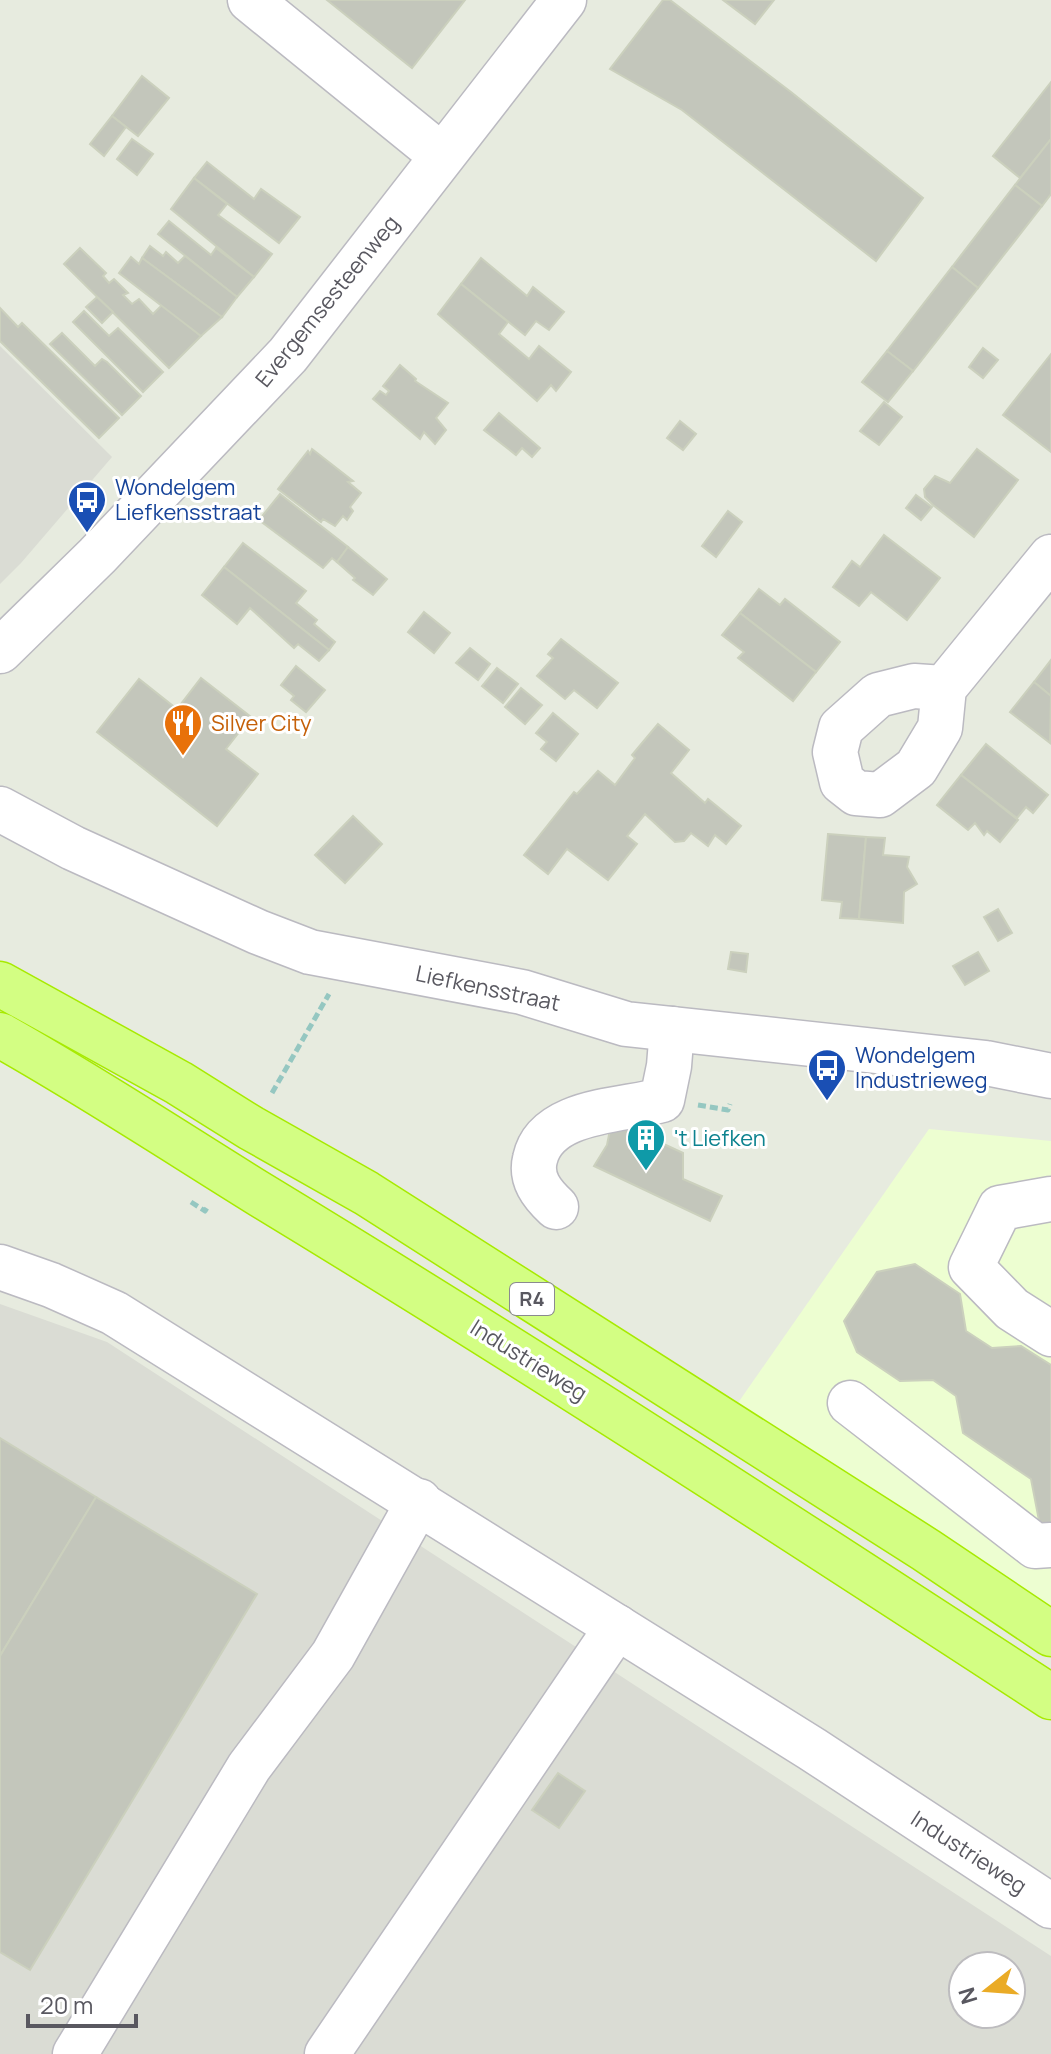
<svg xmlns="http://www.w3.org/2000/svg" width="1051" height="2054" font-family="Manrope,sans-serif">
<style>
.commercial{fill:#edfed1}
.industrial{fill:#dadcd4;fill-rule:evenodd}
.building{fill:#c3c6bb;stroke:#cbd0bd;stroke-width:2}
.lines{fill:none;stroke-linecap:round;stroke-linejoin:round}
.minor-casing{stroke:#bbbac1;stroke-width:47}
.highway-casing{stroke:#a7ea00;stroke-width:47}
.path{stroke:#95c7c1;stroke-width:5;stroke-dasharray:8 4;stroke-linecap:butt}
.minor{stroke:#fff;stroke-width:44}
.highway{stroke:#d3fe83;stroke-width:44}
.labels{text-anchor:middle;stroke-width:6;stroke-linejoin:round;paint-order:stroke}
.shield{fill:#fff;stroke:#8b8a90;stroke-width:2}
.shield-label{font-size:20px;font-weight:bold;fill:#595860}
.street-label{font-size:22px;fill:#595860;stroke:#fff}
.transit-label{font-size:22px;fill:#164399;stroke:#fff;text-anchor:start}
.food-label{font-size:22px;fill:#c56008;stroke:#fff;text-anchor:start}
.culture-label{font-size:22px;fill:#0d838f;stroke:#fff;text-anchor:start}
</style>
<rect width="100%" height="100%" fill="#e7ebdf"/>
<!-- commercial -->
<polygon class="commercial" points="929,1129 1051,1141 1051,1620 733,1410"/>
<!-- industrial -->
<g class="industrial">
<polygon points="0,346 112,457 21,563 0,584"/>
<path d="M0,1304L107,1342L1051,1956V2054H0ZM963,1966H1011V2014H963Z"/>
</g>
<!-- building -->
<g class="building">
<polygon points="327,0 465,0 412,68"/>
<polygon points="663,0 670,0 791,92 923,198 876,261 682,110 610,69"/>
<polygon points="723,0 774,0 755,24"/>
<polygon points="142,76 169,98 138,136 112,116"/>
<polygon points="1051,82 1051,139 1020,178 993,156"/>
<polygon points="112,116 126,127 104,156 90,144"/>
<polygon points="132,139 153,154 137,175 117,159"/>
<polygon points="1051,139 1051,194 1042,206 1015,185"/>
<polygon points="207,162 254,199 261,189 300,217 279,243 194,178"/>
<polygon points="194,178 227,204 218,215 272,254 254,277 171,209"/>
<polygon points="1015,185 1042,206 978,288 952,267"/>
<polygon points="169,221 211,255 216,248 254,277 237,297 158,234"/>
<polygon points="150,246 163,256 166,252 178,263 185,256 237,297 222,317 142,258"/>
<polygon points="80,248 106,273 103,276 109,283 114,279 128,293 123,295 132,304 139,299 153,314 162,305 201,336 169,368 64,264"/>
<polygon points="131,257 139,264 142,258 222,317 201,336 119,273"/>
<polygon points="481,258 527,296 533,287 564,312 549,330 536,321 525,335 461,284"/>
<polygon points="952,267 978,288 913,371 887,351"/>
<polygon points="461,284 508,322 499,334 529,359 539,346 571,372 556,391 551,385 537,401 438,314"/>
<polygon points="97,297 113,312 102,323 86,307"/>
<polygon points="0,308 18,327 22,323 119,418 99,438 0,341"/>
<polygon points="84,311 109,336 118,328 163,372 143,392 73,322"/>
<polygon points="62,333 95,366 102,359 107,362 141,396 122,415 50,344"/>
<polygon points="983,348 998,360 983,378 969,367"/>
<polygon points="887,351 913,371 888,402 862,382"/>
<polygon points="1051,354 1051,452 1003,415"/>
<polygon points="400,365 416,379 415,381 448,403 436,418 446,430 435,444 424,432 420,439 373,399 380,391 386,395 389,391 383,386"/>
<polygon points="884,402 902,417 879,445 860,431"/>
<polygon points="499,413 540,448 532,457 522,448 516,455 484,430"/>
<polygon points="680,421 696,434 683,450 667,438"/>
<polygon points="312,449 353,481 348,482 361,493 350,507 353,511 347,520 343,516 335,526 323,519 321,522 278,489 308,451 310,454"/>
<polygon points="977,449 1018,480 974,537 933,505 925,497 924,489 935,476 950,483"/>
<polygon points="280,494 348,547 337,562 332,558 323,568 259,520"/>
<polygon points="916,495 932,507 921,520 906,508"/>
<polygon points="728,511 742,522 716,557 702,546"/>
<polygon points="884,535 940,578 907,620 871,592 859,606 833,587 852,561 860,567"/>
<polygon points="243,543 306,591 296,603 317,620 314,624 335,642 329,650 224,567"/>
<polygon points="348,547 387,579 373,595 353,580 355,578 337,562"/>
<polygon points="224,567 329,650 319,661 298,644 294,648 250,608 237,624 202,595"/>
<polygon points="759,589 780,605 785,599 840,642 816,672 740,613"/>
<polygon points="424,612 450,633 434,653 408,632"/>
<polygon points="740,613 816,672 793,701 738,658 744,652 722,635"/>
<polygon points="561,639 618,683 597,708 574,690 565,699 537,676 553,658 548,654"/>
<polygon points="470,648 490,664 478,680 456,663"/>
<polygon points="1051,660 1051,696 1034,682"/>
<polygon points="296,666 325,690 306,712 291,700 294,696 281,685"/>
<polygon points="497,668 518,684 503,703 482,686"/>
<polygon points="201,678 251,717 226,749 258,774 217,826 97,732 139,679 177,709"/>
<polygon points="1034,682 1051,696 1050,743 1010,712"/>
<polygon points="521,688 542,705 525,724 505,707"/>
<polygon points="553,713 578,734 556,761 541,749 547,742 536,733"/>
<polygon points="658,724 689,750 671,773 705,803 708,799 741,826 726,844 715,835 708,846 691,833 684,841 675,842 645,814 627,836 637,844 608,880 567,849 548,874 524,855 574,792 577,794 598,771 615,785 635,758 632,755"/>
<polygon points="986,744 1048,795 1033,813 1026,807 1017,818 961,775"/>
<polygon points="961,775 1018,820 1000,842 987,831 984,835 975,823 968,830 937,805"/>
<polygon points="353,816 382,844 345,883 315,855"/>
<polygon points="828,834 866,837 859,919 840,918 842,902 822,900"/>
<polygon points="866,837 885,838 883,855 909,857 907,867 917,884 904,892 903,923 859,919"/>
<polygon points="998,909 1012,933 998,941 984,917"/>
<polygon points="731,952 748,954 746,972 728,969"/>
<polygon points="978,952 989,971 965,985 953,966"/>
<polygon points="612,1120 683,1153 683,1179 722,1196 710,1221 594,1166 607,1145"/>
<polygon points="915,1264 960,1294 966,1331 992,1348 1021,1346 1051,1365 1051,1529 1041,1531 1031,1479 963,1433 956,1396 933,1380 900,1381 857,1352 844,1321 877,1272"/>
<polygon points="0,1438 96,1497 0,1656"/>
<polygon points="96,1497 257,1594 30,1970 0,1952 0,1656"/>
<polygon points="558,1773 585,1791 559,1828 532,1810"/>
</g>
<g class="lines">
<!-- minor casing -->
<g class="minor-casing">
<g id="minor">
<polyline points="250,0 442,156"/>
<polyline points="0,651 97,556 288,355 564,0"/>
<polyline points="944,688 914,686 878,695 841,728 835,752 842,782 856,793 880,795 916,768 940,728 944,688 1051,557"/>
<polyline points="0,809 73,848 258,932 310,952 522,992 626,1024 986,1063 1051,1076"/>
<polyline points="1051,1199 1000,1208 971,1267 1012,1309 1051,1334"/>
<path d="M556,1207C542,1194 530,1179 535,1159C546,1109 623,1111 662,1100L669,1066L672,1029"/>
<polyline points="0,1267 51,1285 114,1313 812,1749 1051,1906"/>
<polyline points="850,1403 1035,1546 1051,1545"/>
<polyline points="75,2054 249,1767 333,1655 419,1501"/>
<polyline points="327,2054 617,1627"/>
</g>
</g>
<!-- highway casing -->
<g class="highway-casing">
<g id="highway">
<polyline points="0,984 179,1083 251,1128 366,1193 926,1550 1051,1634"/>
<path d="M0,1035C89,1085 174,1141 261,1195C528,1357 790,1527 1051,1697"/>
</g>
</g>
<!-- path -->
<g class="path">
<polyline points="272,1093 329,994"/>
<polyline points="698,1105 728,1110 730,1104"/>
<polyline points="191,1202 205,1211 208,1206"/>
</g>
<!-- minor -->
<use href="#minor" class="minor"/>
<!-- highway -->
<use href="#highway" class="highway"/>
</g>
<!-- icons -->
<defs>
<g id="bus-pin" transform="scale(2)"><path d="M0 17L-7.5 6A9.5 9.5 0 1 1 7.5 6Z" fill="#1a4fb4" stroke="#fff"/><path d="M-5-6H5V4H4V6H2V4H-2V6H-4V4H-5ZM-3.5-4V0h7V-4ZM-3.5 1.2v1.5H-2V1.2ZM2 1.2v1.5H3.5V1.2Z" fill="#fff"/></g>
<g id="restaurant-pin" transform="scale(2)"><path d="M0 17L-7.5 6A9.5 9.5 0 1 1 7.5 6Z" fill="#e8710a" stroke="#fff"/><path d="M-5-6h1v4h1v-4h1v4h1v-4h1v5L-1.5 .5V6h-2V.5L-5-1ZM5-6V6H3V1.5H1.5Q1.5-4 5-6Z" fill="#fff"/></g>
<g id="building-pin" transform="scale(2)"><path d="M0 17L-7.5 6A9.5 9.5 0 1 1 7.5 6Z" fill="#0f9aa8" stroke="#fff"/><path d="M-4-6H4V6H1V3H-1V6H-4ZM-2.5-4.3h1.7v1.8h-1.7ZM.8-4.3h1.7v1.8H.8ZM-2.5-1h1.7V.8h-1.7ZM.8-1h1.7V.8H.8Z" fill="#fff"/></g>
</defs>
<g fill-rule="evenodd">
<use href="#bus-pin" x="87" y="500"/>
<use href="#restaurant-pin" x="183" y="723"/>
<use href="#bus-pin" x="827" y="1068"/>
<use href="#building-pin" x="646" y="1138"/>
</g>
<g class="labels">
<!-- shield labels -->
<rect class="shield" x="510" y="1283" width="44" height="32" rx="6"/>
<g class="shield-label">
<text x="532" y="1306">R4</text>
</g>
<!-- street labels -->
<g class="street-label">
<text transform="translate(327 301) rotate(-51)" y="8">Evergemsesteenweg</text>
<text transform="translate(488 988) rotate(12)" y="8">Liefkensstraat</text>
<text transform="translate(529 1360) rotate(32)" y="8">Industrieweg</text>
<text transform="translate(969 1852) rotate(33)" y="8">Industrieweg</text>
</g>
<!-- transit labels -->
<g class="transit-label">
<text x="115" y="495">Wondelgem<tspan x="115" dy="25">Liefkensstraat</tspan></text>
<text x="855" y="1063">Wondelgem<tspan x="855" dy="25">Industrieweg</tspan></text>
</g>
<!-- food labels -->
<g class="food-label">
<text x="211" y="731">Silver City</text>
</g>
<!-- culture labels -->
<g class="culture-label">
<text x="674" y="1146">'t Liefken</text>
</g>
</g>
<!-- north arrow -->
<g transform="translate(987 1990) rotate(253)"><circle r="38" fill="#ffffff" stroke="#bdbcbf" stroke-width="2"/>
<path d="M0-6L14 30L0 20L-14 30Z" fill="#eaab26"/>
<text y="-12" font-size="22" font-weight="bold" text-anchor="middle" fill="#595860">N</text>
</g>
<!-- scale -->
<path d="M28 2014v12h108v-12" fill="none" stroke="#595860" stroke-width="4"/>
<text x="40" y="2014" font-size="24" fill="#595860" stroke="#ffffff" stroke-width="6" paint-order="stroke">20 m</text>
</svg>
